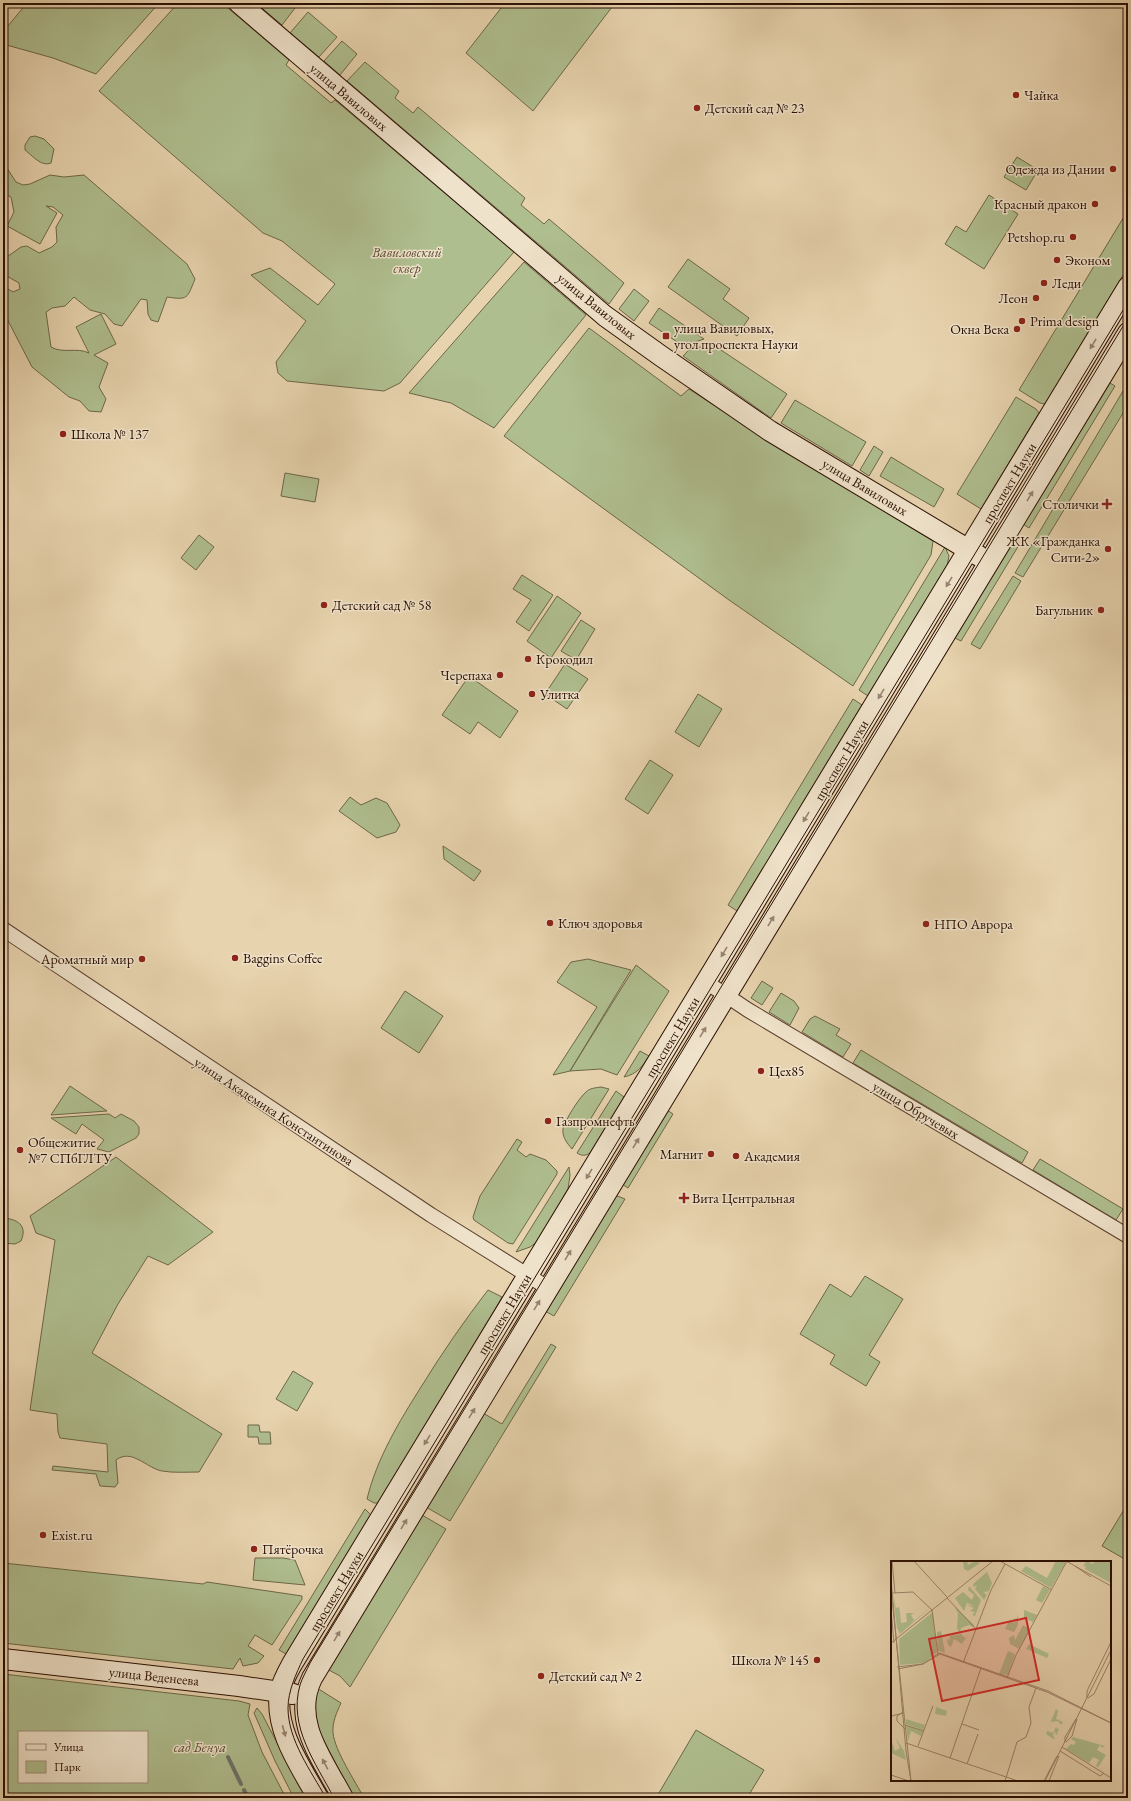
<svg xmlns="http://www.w3.org/2000/svg" width="1131" height="1801" font-family="'EB Garamond',serif">
<style>
.green{fill:#afbe8f;stroke:#6d6648;fill-rule:evenodd}
.lines{fill:none;stroke-linecap:round;stroke-linejoin:round}
.stream{stroke:#6c7369;stroke-width:4}
.street-casing{stroke:#5a3f2d;stroke-width:16}
.secondary-casing{stroke:#2b0e02;stroke-width:22}
.street{stroke:#efe2ca;stroke-width:14}
.secondary{stroke:#efe2ca;stroke-width:20}
.tram{stroke:#2b0e02;stroke-width:1}
.oneway{fill:#978370}
.poi-dot{fill:#8f2418;stroke:#efe2ca;stroke-width:1.5}
.labels{text-anchor:middle;stroke-width:3;stroke-linejoin:round;paint-order:stroke}
.poi-label{font-size:14px;fill:#2b0e02;stroke:#efe2ca;text-anchor:start}
.street-label{font-size:14px;fill:#2b0e02;stroke:#efe2ca}
.park-label{font-size:14px;font-style:italic;fill:#594c33;stroke:#efe2ca}
.inset-road{fill:none;stroke:#9c8469;stroke-width:1}
.view{fill:#d62828;fill-opacity:0.15;stroke:#d62828;stroke-width:2}
.inset-edge{fill:none;stroke:#2b0e02;stroke-width:2}
</style>
<rect width="100%" height="100%" fill="#e7d3ae"/>
<filter id="stains"><feTurbulence type="fractalNoise" baseFrequency=".005" numOctaves="4"/><feColorMatrix values="0 0 0 0 .2 0 0 0 0 .09 0 0 0 0 .02 0 0 0 .5 -.17"/></filter>
<radialGradient id="worn" r=".72"><stop offset=".6" stop-color="#630" stop-opacity="0"/><stop offset="1" stop-color="#630" stop-opacity=".3"/></radialGradient>
<!-- green -->
<g class="green">
<polygon points="27,3 159,3 96,74 53,58 3,44 3,32"/>
<polygon points="178,3 222,3 289,60 286,65 331,103 335,100 514,252 400,383 384,391 287,381 278,373 276,362 306,321 251,275 270,268 318,305 335,284 282,241 263,233 99,91"/>
<polygon points="256,3 297,3 298,4 282,25"/>
<polygon points="505,3 615,3 533,111 466,53"/>
<polygon points="308,12 337,37 319,57 290,33"/>
<polygon points="342,41 357,54 340,75 324,61"/>
<polygon points="365,62 399,91 395,98 413,113 418,107 525,198 521,205 544,224 549,219 624,283 609,304 347,81"/>
<path d="M35,136L44,139L54,149L51,163C41,167 33,156 25,150V145L30,137Z"/>
<polygon points="1017,157 1038,170 1026,190 1004,177"/>
<path d="M3,162L16,182L23,185L30,184L50,175L64,177L84,175L187,264L195,279C187,299 188,300 167,297L158,322L151,320L148,314L147,300L141,299L122,326L114,324L105,314L90,310L74,297L65,306L52,308L46,312L51,347C63,354 77,347 89,353L76,327L101,314L116,344L94,355L108,363L99,387L106,399L101,412L89,411L80,401L69,397L32,367L3,311V286L13,292L20,289L19,283L3,274L4,259L21,247L27,246L39,253L52,247L57,242L56,227L63,215L53,207L46,206L57,213L40,244L7,226L14,212L11,197L3,193Z"/>
<polygon points="989,195 1018,214 984,269 945,244 956,226 966,232"/>
<polygon points="1128,210 1128,267 1045,404 1040,403 1019,390"/>
<polygon points="688,259 730,289 723,299 749,318 737,336 668,287"/>
<polygon points="524,262 586,315 494,428 451,403 409,393"/>
<polygon points="634,289 649,301 634,321 619,309"/>
<polygon points="659,308 704,339 683,346 649,323"/>
<polygon points="589,328 681,396 689,389 767,440 933,541 931,555 853,686 729,600 504,436"/>
<polygon points="712,344 787,394 771,418 683,356 689,350"/>
<polygon points="1110,383 1115,386 1029,528 1023,524"/>
<polygon points="1123,391 1128,394 1128,405 1023,577 1015,573"/>
<polygon points="1016,397 1036,409 1039,413 981,509 957,494"/>
<polygon points="795,400 866,442 852,466 781,423"/>
<polygon points="874,446 883,452 869,476 860,470"/>
<polygon points="891,457 944,489 934,507 880,476"/>
<polygon points="285,473 319,479 315,502 281,496"/>
<polygon points="199,535 214,547 196,570 181,558"/>
<polygon points="1013,541 1019,545 961,641 955,638"/>
<polygon points="945,547 949,556 947,566 868,696 859,690"/>
<polygon points="522,575 553,595 529,631 516,622 531,600 513,589"/>
<polygon points="1013,576 1021,581 980,649 971,644"/>
<polygon points="557,596 581,613 551,658 527,641"/>
<polygon points="581,620 595,629 576,660 561,651"/>
<polygon points="565,664 588,679 567,709 545,694"/>
<polygon points="469,676 518,711 500,738 478,722 470,734 442,715"/>
<polygon points="698,694 722,709 699,747 675,732"/>
<polygon points="853,699 862,705 737,911 728,905"/>
<polygon points="650,760 673,775 648,814 625,799"/>
<polygon points="350,797 361,805 376,798 387,803 400,825 396,832 377,838 339,811"/>
<polygon points="443,846 481,871 474,881 444,859"/>
<polygon points="588,959 631,970 570,1071 636,965 669,991 617,1075 601,1069 570,1071 553,1075 597,1007 557,982 571,962"/>
<polygon points="762,981 773,988 762,1005 751,998"/>
<polygon points="405,991 443,1016 419,1053 381,1028"/>
<polygon points="781,993 794,1001 799,1008 790,1025 769,1012"/>
<polygon points="815,1016 840,1029 836,1035 851,1044 843,1057 802,1032 810,1019"/>
<polygon points="861,1050 1028,1152 1022,1163 853,1063"/>
<path d="M640,1051L649,1056C642,1067 637,1074 624,1077Z"/>
<polygon points="70,1086 107,1111 51,1115"/>
<path d="M601,1087L609,1089L572,1149C567,1143 562,1137 563,1129C565,1120 579,1098 586,1092C590,1088 595,1088 601,1087Z"/>
<path d="M616,1091L624,1097L590,1153C585,1156 582,1156 577,1153Z"/>
<polygon points="667,1110 673,1114 628,1188 622,1184"/>
<polygon points="109,1114 115,1118 121,1114 134,1121 139,1127 139,1134 136,1138 109,1152 97,1149 104,1140 82,1124 76,1134 51,1118"/>
<polygon points="517,1139 522,1142 517,1150 526,1157 530,1154 546,1160 557,1171 557,1174 513,1244 508,1243 474,1220 473,1217 480,1196"/>
<path d="M116,1157L213,1232L168,1265L148,1256L118,1304L92,1353L222,1434L199,1472C187,1472 173,1473 162,1471C146,1468 132,1448 116,1460L118,1483L115,1487L100,1486L96,1474L52,1470L53,1466L108,1472L107,1444L60,1438L58,1432L57,1414L30,1410L55,1240L36,1233L30,1216Z"/>
<polygon points="1040,1159 1123,1209 1116,1220 1033,1170"/>
<polygon points="569,1167 570,1175 568,1189 537,1242 530,1247 516,1252"/>
<polygon points="615,1195 625,1199 554,1316 545,1311"/>
<path d="M3,1218C17,1219 28,1225 21,1241L15,1244L3,1243Z"/>
<polygon points="865,1276 903,1299 869,1355 880,1362 866,1386 830,1364 835,1355 800,1334 830,1284 851,1297"/>
<path d="M488,1290L502,1297L497,1306L378,1503H374L367,1499C377,1458 399,1422 421,1387C442,1353 464,1321 488,1290Z"/>
<polygon points="551,1344 556,1347 450,1521 426,1507 483,1413 502,1424"/>
<polygon points="293,1371 313,1383 297,1411 276,1399"/>
<polygon points="248,1425 259,1425 260,1432 270,1432 271,1444 259,1444 258,1437 248,1437"/>
<polygon points="1128,1503 1128,1561 1102,1546"/>
<polygon points="365,1509 371,1515 286,1654 279,1650"/>
<polygon points="422,1515 446,1529 350,1687 340,1676 327,1669"/>
<polygon points="255,1558 283,1558 295,1560 305,1585 253,1580"/>
<polygon points="3,1563 203,1584 207,1582 302,1596 302,1599 272,1645 255,1635 248,1646 264,1656 258,1663 243,1666 240,1658 233,1669 3,1643"/>
<path d="M3,1674L239,1701L250,1704L248,1715L262,1752L286,1798H3ZM19,1732H147V1782H19Z"/>
<path d="M317,1688L341,1703C337,1712 332,1722 333,1733C335,1751 355,1781 364,1798H354L315,1724L313,1700Z"/>
<polygon points="257,1708 262,1714 306,1798 294,1798 275,1761 254,1713"/>
<polygon points="696,1730 764,1770 747,1798 656,1798"/>
</g>
<g class="lines">
<!-- stream -->
<g class="stream">
<polyline points="228,1757 241,1784"/>
<polyline points="244,1790 248,1798"/>
</g>
<!-- street casing -->
<g class="street-casing">
<g id="street">
<polyline points="3,929 431,1215 548,1288"/>
<polyline points="706,982 748,1010 1128,1236"/>
</g>
</g>
<!-- secondary casing -->
<g class="secondary-casing">
<g id="secondary">
<polyline points="239,3 605,316 661,356 770,431 979,556"/>
<polyline points="3,1659 239,1686 293,1694"/>
<path d="M318,1798C301,1767 274,1730 280,1692C282,1682 287,1673 292,1664L1128,287"/>
<path d="M343,1798C323,1760 291,1721 312,1678L1128,333"/>
</g>
</g>
<!-- street -->
<use href="#street" class="street"/>
<!-- secondary -->
<use href="#secondary" class="secondary"/>
<!-- tram -->
<g class="tram">
<path d="M326,1798C311,1771 288,1740 288,1708C288,1691 296,1674 303,1659L1128,302"/>
<path d="M334,1798C316,1763 288,1727 300,1685C302,1678 307,1670 310,1663L1128,318"/>
</g>
</g>
<!-- one-way arrows -->
<defs><path id="oneway-solid" d="M-6-.8H1V-3.2L6.5 0L1 3.2V.8H-6Z"/></defs>
<g class="oneway">
<use href="#oneway-solid" transform="translate(1093 344) rotate(121)"/>
<use href="#oneway-solid" transform="translate(1030 496) rotate(-59)"/>
<use href="#oneway-solid" transform="translate(949 582) rotate(121)"/>
<use href="#oneway-solid" transform="translate(881 694) rotate(121)"/>
<use href="#oneway-solid" transform="translate(806 817) rotate(121)"/>
<use href="#oneway-solid" transform="translate(771 921) rotate(-59)"/>
<use href="#oneway-solid" transform="translate(724 952) rotate(121)"/>
<use href="#oneway-solid" transform="translate(703 1032) rotate(-59)"/>
<use href="#oneway-solid" transform="translate(636 1143) rotate(-59)"/>
<use href="#oneway-solid" transform="translate(589 1174) rotate(121)"/>
<use href="#oneway-solid" transform="translate(568 1255) rotate(-59)"/>
<use href="#oneway-solid" transform="translate(537 1305) rotate(-59)"/>
<use href="#oneway-solid" transform="translate(472 1413) rotate(-59)"/>
<use href="#oneway-solid" transform="translate(427 1440) rotate(121)"/>
<use href="#oneway-solid" transform="translate(404 1524) rotate(-59)"/>
<use href="#oneway-solid" transform="translate(337 1636) rotate(-59)"/>
<use href="#oneway-solid" transform="translate(284 1731) rotate(75)"/>
<use href="#oneway-solid" transform="translate(325 1764) rotate(-118)"/>
</g>
<!-- markers -->
<g class="poi-dot">
<circle cx="1016" cy="95" r="4"/>
<circle cx="697" cy="108" r="4"/>
<circle cx="1113" cy="169" r="4"/>
<circle cx="1095" cy="204" r="4"/>
<circle cx="1073" cy="237" r="4"/>
<circle cx="1057" cy="260" r="4"/>
<circle cx="1044" cy="283" r="4"/>
<circle cx="1036" cy="298" r="4"/>
<circle cx="1022" cy="321" r="4"/>
<circle cx="1017" cy="329" r="4"/>
<rect x="662" y="332" width="8" height="8" rx="2"/>
<circle cx="63" cy="434" r="4"/>
<path d="M1105 498h4v4h4v4h-4v4h-4v-4h-4v-4h4z"/>
<circle cx="1108" cy="549" r="4"/>
<circle cx="324" cy="605" r="4"/>
<circle cx="1101" cy="610" r="4"/>
<circle cx="528" cy="659" r="4"/>
<circle cx="500" cy="675" r="4"/>
<circle cx="532" cy="694" r="4"/>
<circle cx="550" cy="923" r="4"/>
<circle cx="926" cy="924" r="4"/>
<circle cx="235" cy="958" r="4"/>
<circle cx="142" cy="959" r="4"/>
<circle cx="761" cy="1071" r="4"/>
<circle cx="548" cy="1121" r="4"/>
<circle cx="20" cy="1150" r="4"/>
<circle cx="711" cy="1154" r="4"/>
<circle cx="736" cy="1156" r="4"/>
<path d="M682 1192h4v4h4v4h-4v4h-4v-4h-4v-4h4z"/>
<circle cx="43" cy="1535" r="4"/>
<circle cx="254" cy="1549" r="4"/>
<circle cx="817" cy="1660" r="4"/>
<circle cx="541" cy="1676" r="4"/>
</g>
<g class="labels">
<!-- poi labels -->
<g class="poi-label">
<text x="1024" y="100">Чайка</text>
<text x="705" y="113">Детский сад № 23</text>
<text x="1105" y="174" text-anchor="end">Одежда из Дании</text>
<text x="1087" y="209" text-anchor="end">Красный дракон</text>
<text x="1065" y="242" text-anchor="end">Petshop.ru</text>
<text x="1065" y="265">Эконом</text>
<text x="1052" y="288">Леди</text>
<text x="1028" y="303" text-anchor="end">Леон</text>
<text x="1030" y="326">Prima design</text>
<text x="674" y="333">улица Вавиловых,<tspan x="674" dy="16">угол проспекта Науки</tspan></text>
<text x="1009" y="334" text-anchor="end">Окна Века</text>
<text x="71" y="439">Школа № 137</text>
<text x="1099" y="509" text-anchor="end">Столички</text>
<text x="1100" y="546" text-anchor="end">ЖК «Гражданка<tspan x="1100" dy="16">Сити-2»</tspan></text>
<text x="332" y="610">Детский сад № 58</text>
<text x="1093" y="615" text-anchor="end">Багульник</text>
<text x="536" y="664">Крокодил</text>
<text x="492" y="680" text-anchor="end">Черепаха</text>
<text x="540" y="699">Улитка</text>
<text x="558" y="928">Ключ здоровья</text>
<text x="934" y="929">НПО Аврора</text>
<text x="243" y="963">Baggins Coffee</text>
<text x="134" y="964" text-anchor="end">Ароматный мир</text>
<text x="769" y="1076">Цех85</text>
<text x="556" y="1126">Газпромнефть</text>
<text x="28" y="1147">Общежитие<tspan x="28" dy="16">№7 СПбГЛТУ</tspan></text>
<text x="703" y="1159" text-anchor="end">Магнит</text>
<text x="744" y="1161">Академия</text>
<text x="692" y="1203">Вита Центральная</text>
<text x="51" y="1540">Exist.ru</text>
<text x="262" y="1554">Пятёрочка</text>
<text x="809" y="1665" text-anchor="end">Школа № 145</text>
<text x="549" y="1681">Детский сад № 2</text>
</g>
<!-- street labels -->
<g class="street-label">
<text transform="translate(349 97) rotate(40)" y="5">улица Вавиловых</text>
<text transform="translate(597 306) rotate(39)" y="5">улица Вавиловых</text>
<text transform="translate(1009 483) rotate(-59)" y="5">проспект Науки</text>
<text transform="translate(865 487) rotate(31)" y="5">улица Вавиловых</text>
<text transform="translate(841 760) rotate(-59)" y="5">проспект Науки</text>
<text transform="translate(672 1037) rotate(-59)" y="5">проспект Науки</text>
<text transform="translate(916 1110) rotate(31)" y="5">улица Обручевых</text>
<text transform="translate(274 1111) rotate(33)" y="5">улица Академика Константинова</text>
<text transform="translate(504 1314) rotate(-59)" y="5">проспект Науки</text>
<text transform="translate(336 1591) rotate(-59)" y="5">проспект Науки</text>
<text transform="translate(154 1676) rotate(6)" y="5">улица Веденеева</text>
</g>
<!-- park labels -->
<g class="park-label">
<text x="407" y="257">Вавиловский<tspan x="407" dy="16">сквер</tspan></text>
<text x="200" y="1752">сад Бенуа</text>
</g>
</g>
<!-- overview -->
<g transform="translate(891 1561)">
<rect width="220" height="220" fill="#e7d3ae"/>
<path d="M72,0H76L77,4L84,0L89,2L77,10L73,8ZM165,0H174L175,1L160,27L130,10L135,5L156,17ZM195,0L202,3L204,0H220V22L194,8L195,5L192,6ZM96,11L101,22L98,30L93,31L95,34L97,32L93,39L84,28L86,24L83,26L82,23ZM78,25L90,39L84,55L81,54L84,51L79,50L83,47L76,44L83,45L76,42L77,39L73,50L64,37L72,31L81,39L83,34L77,29ZM152,25L159,29L151,42L145,39ZM2,33L5,47L8,46L9,51L10,62L16,61L15,52H23L20,54L23,59L19,63L39,47L9,73L6,67ZM63,45L83,64L82,66L78,64L70,67L69,73L66,67L67,52ZM133,49L146,54L142,61L133,57ZM42,51L46,91L33,102L9,104L8,78ZM127,52V64L123,71L114,68L119,58L122,62L125,60L121,58L126,57ZM132,64L139,68L128,88L119,83L118,77L123,74L124,79ZM50,70L54,91L53,92L47,89L46,71ZM70,73L74,77L77,74L71,83L63,78L60,86L58,85L56,81V77L58,80L59,75ZM138,83L158,93L156,97L135,88ZM117,90L124,93L117,114L108,113ZM45,146L56,150L55,155L44,153ZM165,148L167,150L165,158L172,161L170,164L167,160L160,161L156,170L162,172L166,164L169,165L166,164L165,167L168,168L165,175L164,170L162,174L164,179L155,173ZM15,158L34,164L32,169L15,163ZM15,164L32,170L30,175L20,170L17,180ZM4,176L13,190L15,199L0,192L1,181L4,190L9,187ZM182,176L214,185L211,187L209,184L206,189L215,194L207,206L205,205L208,199L202,196L198,202L175,188L180,183L183,184L185,181L180,178Z" fill="#afbe8f"/>
<path class="inset-road" d="M1,0L4,32M23,0L56,36M109,0L161,29M175,0L220,25M184,5L200,16M0,18L15,190L20,220M0,29L20,220M1,32L22,31L41,49L47,93M56,37L85,68M0,49L3,82M0,82L102,0M72,102L100,29L114,3M6,106L32,103L48,92L157,130L220,162M7,108L32,103L49,93L156,131L220,162M116,117L125,94L176,0M196,137V130L220,81M197,137L203,133L220,98M12,151L6,155V160L14,168M0,155L13,152M71,163L88,169M14,164L33,170M174,181V176L185,158M175,181L181,175L186,158M15,182L127,220M27,185L42,145M171,186L220,217M169,190L209,215L213,212M59,197L90,107M76,203L87,173M0,214L18,220M114,220L126,181L135,176L140,162L138,146L145,127M153,220L166,195M154,220L220,89M158,220L168,195"/>
<path class="view" d="M135,57L148,119L51,140L38,78Z"/>
<rect width="220" height="220" class="inset-edge"/>
</g>
<!-- margin -->
<rect width="1131" height="1801" fill="none" stroke="#e7d3ae" stroke-width="16"/>
<rect x="4" y="4" width="1123" height="1793" fill="none" stroke="#2b0e02" stroke-width="2"/>
<rect x="8" y="8" width="1115" height="1785" fill="none" stroke="#2b0e02"/>
<!-- legend -->
<rect x="18" y="1731" width="130" height="52" fill="#efe2ca" stroke="#a18d7a"/>
<rect x="26" y="1744" width="20" height="6" fill="#efe2ca" stroke="#a18d7a"/>
<text x="54" y="1751" font-size="12" fill="#2b0e02">Улица</text>
<rect x="26" y="1761" width="20" height="12" fill="#afbe8f" stroke="#a18d7a"/>
<text x="54" y="1771" font-size="12" fill="#2b0e02">Парк</text>
<rect width="100%" height="100%" filter="url(#stains)"/>
<rect width="100%" height="100%" fill="url(#worn)"/>
</svg>
